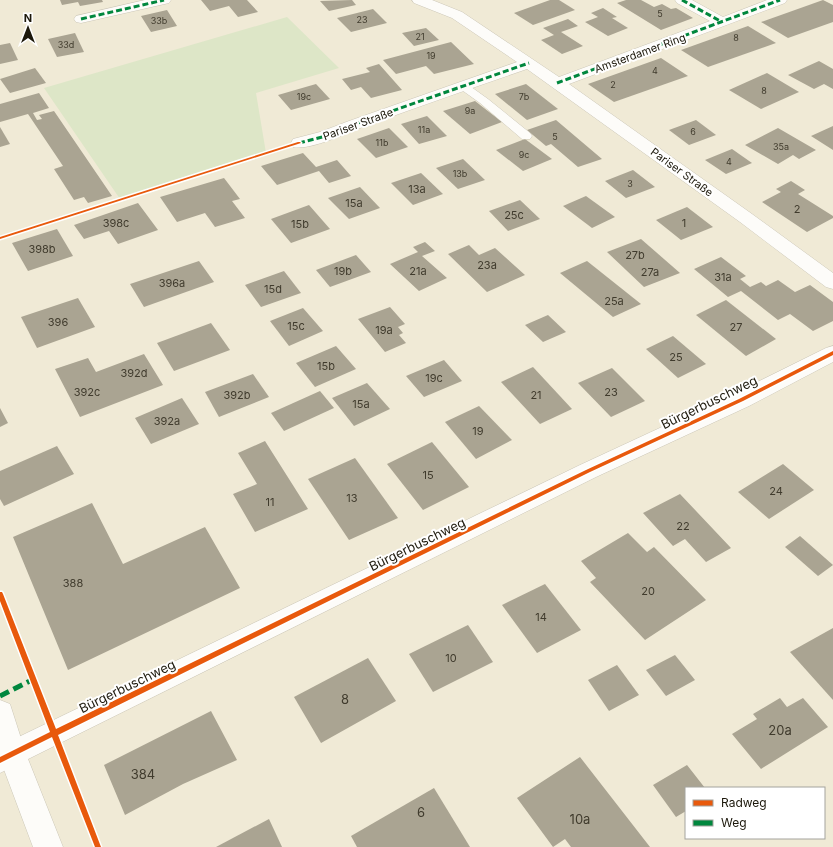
<svg xmlns="http://www.w3.org/2000/svg" width="833" height="847" font-family="Inter,sans-serif">
<style>
.green{fill:#dde6c7}
.building{fill:#aaa492}
.lines{fill:none;stroke-linecap:round;stroke-linejoin:round}
.lane-casing{stroke:#ccc7b8;stroke-width:1}
.street-casing{stroke:#ccc7b8;stroke-width:1}
.secondary-casing{stroke:#ccc7b8;stroke-width:1}
.lane{fill:#fdfcf9;fill-rule:evenodd}
.street{fill:#fdfcf9;fill-rule:evenodd}
.secondary{fill:#fdfcf9;fill-rule:evenodd}
.quiet-far1{stroke:#00873e;stroke-width:3;stroke-dasharray:6 3;stroke-linecap:butt}
.quiet{stroke:#00873e;stroke-width:5;stroke-dasharray:10 5;stroke-linecap:butt}
.cycleway-casing{stroke:#fff;stroke-width:3}
.cycleway{fill:#e8590c;fill-rule:evenodd}
.labels{text-anchor:middle;stroke-width:4;stroke-linejoin:round;paint-order:stroke}
.far-number-label{font-size:9px;fill:#403b2d}
.far-street-label{font-size:11px;fill:#1c180b;stroke:#fff}
.number-label{font-size:11px;fill:#403b2d}
.street-label{font-size:13px;fill:#1c180b;stroke:#fff}
.near-number-label{font-size:13px;fill:#403b2d}
</style>
<rect width="100%" height="100%" fill="#f0ead6"/>
<!-- green -->
<polygon class="green" points="287,17 339,68 256,93 266,153 120,199 44,88"/>
<!-- building -->
<g class="building">
<polygon points="60,0 102,0 103,2 80,6 78,2 62,5"/>
<polygon points="201,0 247,0 258,12 238,17 229,6 210,11"/>
<polygon points="352,0 356,5 329,11 320,1"/>
<polygon points="550,0 559,0 575,10 533,25 514,13"/>
<polygon points="626,0 641,0 654,7 662,4 671,9 676,8 693,18 661,30 617,3"/>
<polygon points="823,0 833,5 833,22 788,38 761,22"/>
<polygon points="603,8 617,17 612,18 628,28 608,36 585,22 598,17 591,13"/>
<polygon points="373,9 387,23 351,32 337,18"/>
<polygon points="167,10 177,26 151,32 141,16"/>
<polygon points="568,19 578,26 561,32 583,46 562,54 541,40 554,35 543,28"/>
<polygon points="748,26 776,43 708,67 681,50"/>
<polygon points="426,28 439,40 414,46 402,33"/>
<polygon points="75,33 84,52 57,57 48,39"/>
<polygon points="451,42 474,64 434,74 426,66 396,74 383,60"/>
<polygon points="10,43 18,60 0,64 0,45"/>
<polygon points="661,58 688,76 614,102 588,84"/>
<polygon points="819,61 833,69 833,89 824,84 814,89 788,75"/>
<polygon points="379,64 402,90 371,98 361,87 351,90 342,79 370,72 366,68"/>
<polygon points="35,68 46,83 10,93 0,79"/>
<polygon points="767,73 799,92 761,109 729,90"/>
<polygon points="316,84 330,99 291,110 278,95"/>
<polygon points="526,84 558,109 527,120 495,94"/>
<polygon points="39,93 49,108 33,113 37,120 42,119 39,115 54,111 112,196 88,203 84,197 74,200 54,169 63,166 28,114 0,122 0,104"/>
<polygon points="475,101 502,122 470,134 443,111"/>
<polygon points="427,116 447,136 419,144 401,124"/>
<polygon points="556,120 602,159 578,167 551,144 546,146 527,130"/>
<polygon points="696,120 716,135 689,145 669,130"/>
<polygon points="833,126 833,150 811,136"/>
<polygon points="0,127 10,144 0,147"/>
<polygon points="389,128 408,147 376,158 357,139"/>
<polygon points="778,128 816,150 799,159 793,155 778,164 745,145"/>
<polygon points="525,139 552,159 523,171 496,150"/>
<polygon points="732,149 752,163 726,174 705,160"/>
<polygon points="303,153 316,167 337,160 351,176 329,183 319,171 277,185 261,166"/>
<polygon points="463,159 485,180 458,189 436,168"/>
<polygon points="633,170 655,187 626,198 605,181"/>
<polygon points="421,173 443,194 413,205 391,183"/>
<polygon points="224,178 240,199 232,201 245,218 215,227 205,213 177,222 160,197"/>
<polygon points="791,181 805,190 798,194 833,216 833,218 807,232 762,202 781,192 776,189"/>
<polygon points="360,187 380,208 349,219 328,198"/>
<polygon points="586,196 615,217 592,228 563,206"/>
<polygon points="520,200 540,219 508,231 489,211"/>
<polygon points="138,203 158,230 118,244 109,231 84,239 74,225"/>
<polygon points="309,205 330,229 291,243 271,219"/>
<polygon points="687,207 713,227 681,240 656,220"/>
<polygon points="57,229 73,256 28,271 12,243"/>
<polygon points="641,239 680,273 644,287 607,252"/>
<polygon points="425,242 435,251 422,256 447,278 419,291 390,264 418,252 413,247"/>
<polygon points="469,245 479,255 495,248 525,275 487,292 448,254"/>
<polygon points="356,255 371,272 330,287 316,270"/>
<polygon points="721,257 746,276 740,279 750,287 761,282 766,286 778,280 795,292 810,285 833,302 833,321 813,331 790,314 778,320 741,291 728,297 694,269"/>
<polygon points="199,261 214,282 144,307 130,284"/>
<polygon points="587,261 641,304 613,317 560,273"/>
<polygon points="284,271 301,293 261,307 245,285"/>
<polygon points="78,298 95,327 37,348 21,317"/>
<polygon points="726,300 776,339 746,356 696,315"/>
<polygon points="390,307 405,324 398,327 403,333 399,335 406,343 385,352 358,319"/>
<polygon points="303,308 323,331 289,346 270,321"/>
<polygon points="548,315 566,332 543,342 525,325"/>
<polygon points="211,323 230,350 174,371 157,343"/>
<polygon points="673,336 706,364 678,378 646,349"/>
<polygon points="336,346 356,369 315,387 296,363"/>
<polygon points="144,354 163,385 80,417 55,369 88,358 96,372"/>
<polygon points="444,360 462,381 424,397 406,376"/>
<polygon points="533,367 572,409 540,424 501,382"/>
<polygon points="612,368 645,401 611,417 578,383"/>
<polygon points="253,374 269,397 219,417 205,392"/>
<polygon points="367,383 390,409 354,426 332,398"/>
<polygon points="320,391 334,408 284,431 271,413"/>
<polygon points="182,398 199,424 151,444 135,418"/>
<polygon points="479,406 512,440 476,459 445,422"/>
<polygon points="0,408 8,423 0,427"/>
<polygon points="265,441 308,509 255,532 233,494 257,484 238,453"/>
<polygon points="432,442 469,487 423,510 387,464"/>
<polygon points="57,446 74,474 4,506 0,499 0,471"/>
<polygon points="355,458 398,518 349,540 308,479"/>
<polygon points="783,464 814,490 769,519 738,492"/>
<polygon points="680,494 731,548 706,562 685,539 673,546 643,513"/>
<polygon points="92,503 123,564 205,527 240,588 68,670 13,537"/>
<polygon points="628,533 647,552 654,547 706,600 645,640 590,582 596,578 581,561"/>
<polygon points="800,536 833,565 818,576 785,547"/>
<polygon points="545,584 581,630 537,653 502,605"/>
<polygon points="468,625 493,662 433,692 409,654"/>
<polygon points="833,628 833,700 790,652"/>
<polygon points="675,655 695,680 666,696 646,670"/>
<polygon points="368,658 396,701 321,743 294,697"/>
<polygon points="617,665 639,695 609,711 588,680"/>
<polygon points="780,698 787,707 803,698 828,727 761,769 732,734 757,719 753,714"/>
<polygon points="211,711 237,760 183,784 125,815 104,765"/>
<polygon points="580,757 650,847 571,847 565,839 553,847 517,798"/>
<polygon points="687,765 705,788 686,788 686,811 676,817 653,785"/>
<polygon points="434,788 470,847 357,847 351,836"/>
<polygon points="269,819 282,847 216,847"/>
</g>
<g class="lines">
<!-- lane casing -->
<g class="lane-casing">
<polygon id="lane" points="463,83 467,84 488,99 530,133 532,136 530,139 522,139 480,103 459,88 457,86 459,84"/>
</g>
<!-- street casing -->
<g class="street-casing">
<g id="street">
<polygon points="145,0 171,0 169,3 81,23 76,22 74,19 76,16"/>
<path d="M412,0H432L462,12L559,77L710,21L677,3L675,0H692L723,17L767,0H787L785,3L569,84L752,214L833,273V289L826,287L740,222L527,69C475,87 423,105 371,124C352,130 312,151 293,147L291,143L293,139L320,132L349,121L517,62L452,18L414,3Z"/>
<polygon points="833,346 833,362 749,406 596,477 0,773 0,746 580,465 733,394 826,348"/>
</g>
</g>
<!-- secondary casing -->
<g class="secondary-casing">
<polygon id="secondary" points="0,700 10,704 26,754 63,847 33,847 0,759"/>
</g>
<!-- lane -->
<use href="#lane" class="lane"/>
<!-- street -->
<use href="#street" class="street"/>
<!-- secondary -->
<use href="#secondary" class="secondary"/>
<!-- quiet-far1 -->
<g class="quiet-far1">
<polyline points="682,0 722,22"/>
<polyline points="81,19 164,0"/>
<polyline points="557,83 780,0"/>
<polyline points="299,143 326,136 355,124 529,63"/>
</g>
<!-- quiet -->
<polyline class="quiet" points="0,696 32,680"/>
<!-- cycleway casing -->
<g class="cycleway-casing">
<g id="cycleway">
<polygon points="298,142 300,142 301,143 0,239 0,237"/>
<polygon points="833,351 833,355 743,401 590,472 58,735 101,847 95,847 52,737 0,763 0,757 50,732 0,601 0,592 2,592 3,594 56,729 586,470 739,399"/>
</g>
</g>
<!-- cycleway -->
<use href="#cycleway" class="cycleway"/>
</g>
<g class="labels">
<!-- far-number labels -->
<g class="far-number-label">
<text x="660" y="17">5</text>
<text x="362" y="23">23</text>
<text x="159" y="24">33b</text>
<text x="420" y="40">21</text>
<text x="736" y="41">8</text>
<text x="66" y="48">33d</text>
<text x="431" y="59">19</text>
<text x="655" y="74">4</text>
<text x="613" y="88">2</text>
<text x="764" y="94">8</text>
<text x="304" y="100">19c</text>
<text x="524" y="100">7b</text>
<text x="470" y="114">9a</text>
<text x="424" y="133">11a</text>
<text x="693" y="135">6</text>
<text x="555" y="140">5</text>
<text x="382" y="146">11b</text>
<text x="781" y="150">35a</text>
<text x="524" y="158">9c</text>
<text x="729" y="165">4</text>
<text x="460" y="177">13b</text>
<text x="630" y="187">3</text>
</g>
<!-- far-street labels -->
<g class="far-street-label">
<text transform="translate(640 53) rotate(-20)" y="4">Amsterdamer Ring</text>
<text transform="translate(358 124) rotate(-20)" y="4">Pariser Straße</text>
<text transform="translate(682 172) rotate(36)" y="4">Pariser Straße</text>
</g>
<!-- number labels -->
<g class="number-label">
<text x="417" y="193">13a</text>
<text x="354" y="207">15a</text>
<text x="797" y="213">2</text>
<text x="514" y="219">25c</text>
<text x="116" y="227">398c</text>
<text x="684" y="227">1</text>
<text x="300" y="228">15b</text>
<text x="42" y="253">398b</text>
<text x="635" y="259">27b</text>
<text x="487" y="269">23a</text>
<text x="343" y="275">19b</text>
<text x="418" y="275">21a</text>
<text x="650" y="276">27a</text>
<text x="723" y="281">31a</text>
<text x="172" y="287">396a</text>
<text x="273" y="293">15d</text>
<text x="614" y="305">25a</text>
<text x="58" y="326">396</text>
<text x="296" y="330">15c</text>
<text x="736" y="331">27</text>
<text x="384" y="334">19a</text>
<text x="676" y="361">25</text>
<text x="326" y="370">15b</text>
<text x="134" y="377">392d</text>
<text x="434" y="382">19c</text>
<text x="87" y="396">392c</text>
<text x="611" y="396">23</text>
<text x="237" y="399">392b</text>
<text x="536" y="399">21</text>
<text x="361" y="408">15a</text>
<text x="167" y="425">392a</text>
<text x="478" y="435">19</text>
<text x="428" y="479">15</text>
<text x="776" y="495">24</text>
<text x="352" y="502">13</text>
<text x="270" y="506">11</text>
<text x="683" y="530">22</text>
<text x="73" y="587">388</text>
<text x="648" y="595">20</text>
<text x="541" y="621">14</text>
<text x="451" y="662">10</text>
</g>
<!-- street labels -->
<g class="street-label">
<text transform="translate(709 402) rotate(-26)" y="5">Bürgerbuschweg</text>
<text transform="translate(417 544) rotate(-26)" y="5">Bürgerbuschweg</text>
<text transform="translate(127 686) rotate(-26)" y="5">Bürgerbuschweg</text>
</g>
<!-- near-number labels -->
<g class="near-number-label">
<text x="345" y="704">8</text>
<text x="780" y="735">20a</text>
<text x="143" y="779">384</text>
<text x="421" y="817">6</text>
<text x="580" y="824">10a</text>
</g>
</g>
<!-- legend -->
<rect x="685" y="787" width="140" height="52" fill="#ffffff" stroke="#a4a39d"/>
<rect x="693" y="800" width="20" height="6" fill="#e8590c" stroke="#a4a39d"/>
<text x="721" y="807" font-size="12" fill="#1c180b">Radweg</text>
<rect x="693" y="820" width="20" height="6" fill="#00873e" stroke="#a4a39d"/>
<text x="721" y="827" font-size="12" fill="#1c180b">Weg</text>
<!-- north arrow -->
<g transform="translate(28 28)" stroke="#ffffff" stroke-width="3" paint-order="stroke">
<path d="M0-3L7 15L0 10L-7 15Z" fill="#1c180b"/>
<text y="-6" font-size="11" font-weight="bold" text-anchor="middle" fill="#1c180b">N</text>
</g>
</svg>
